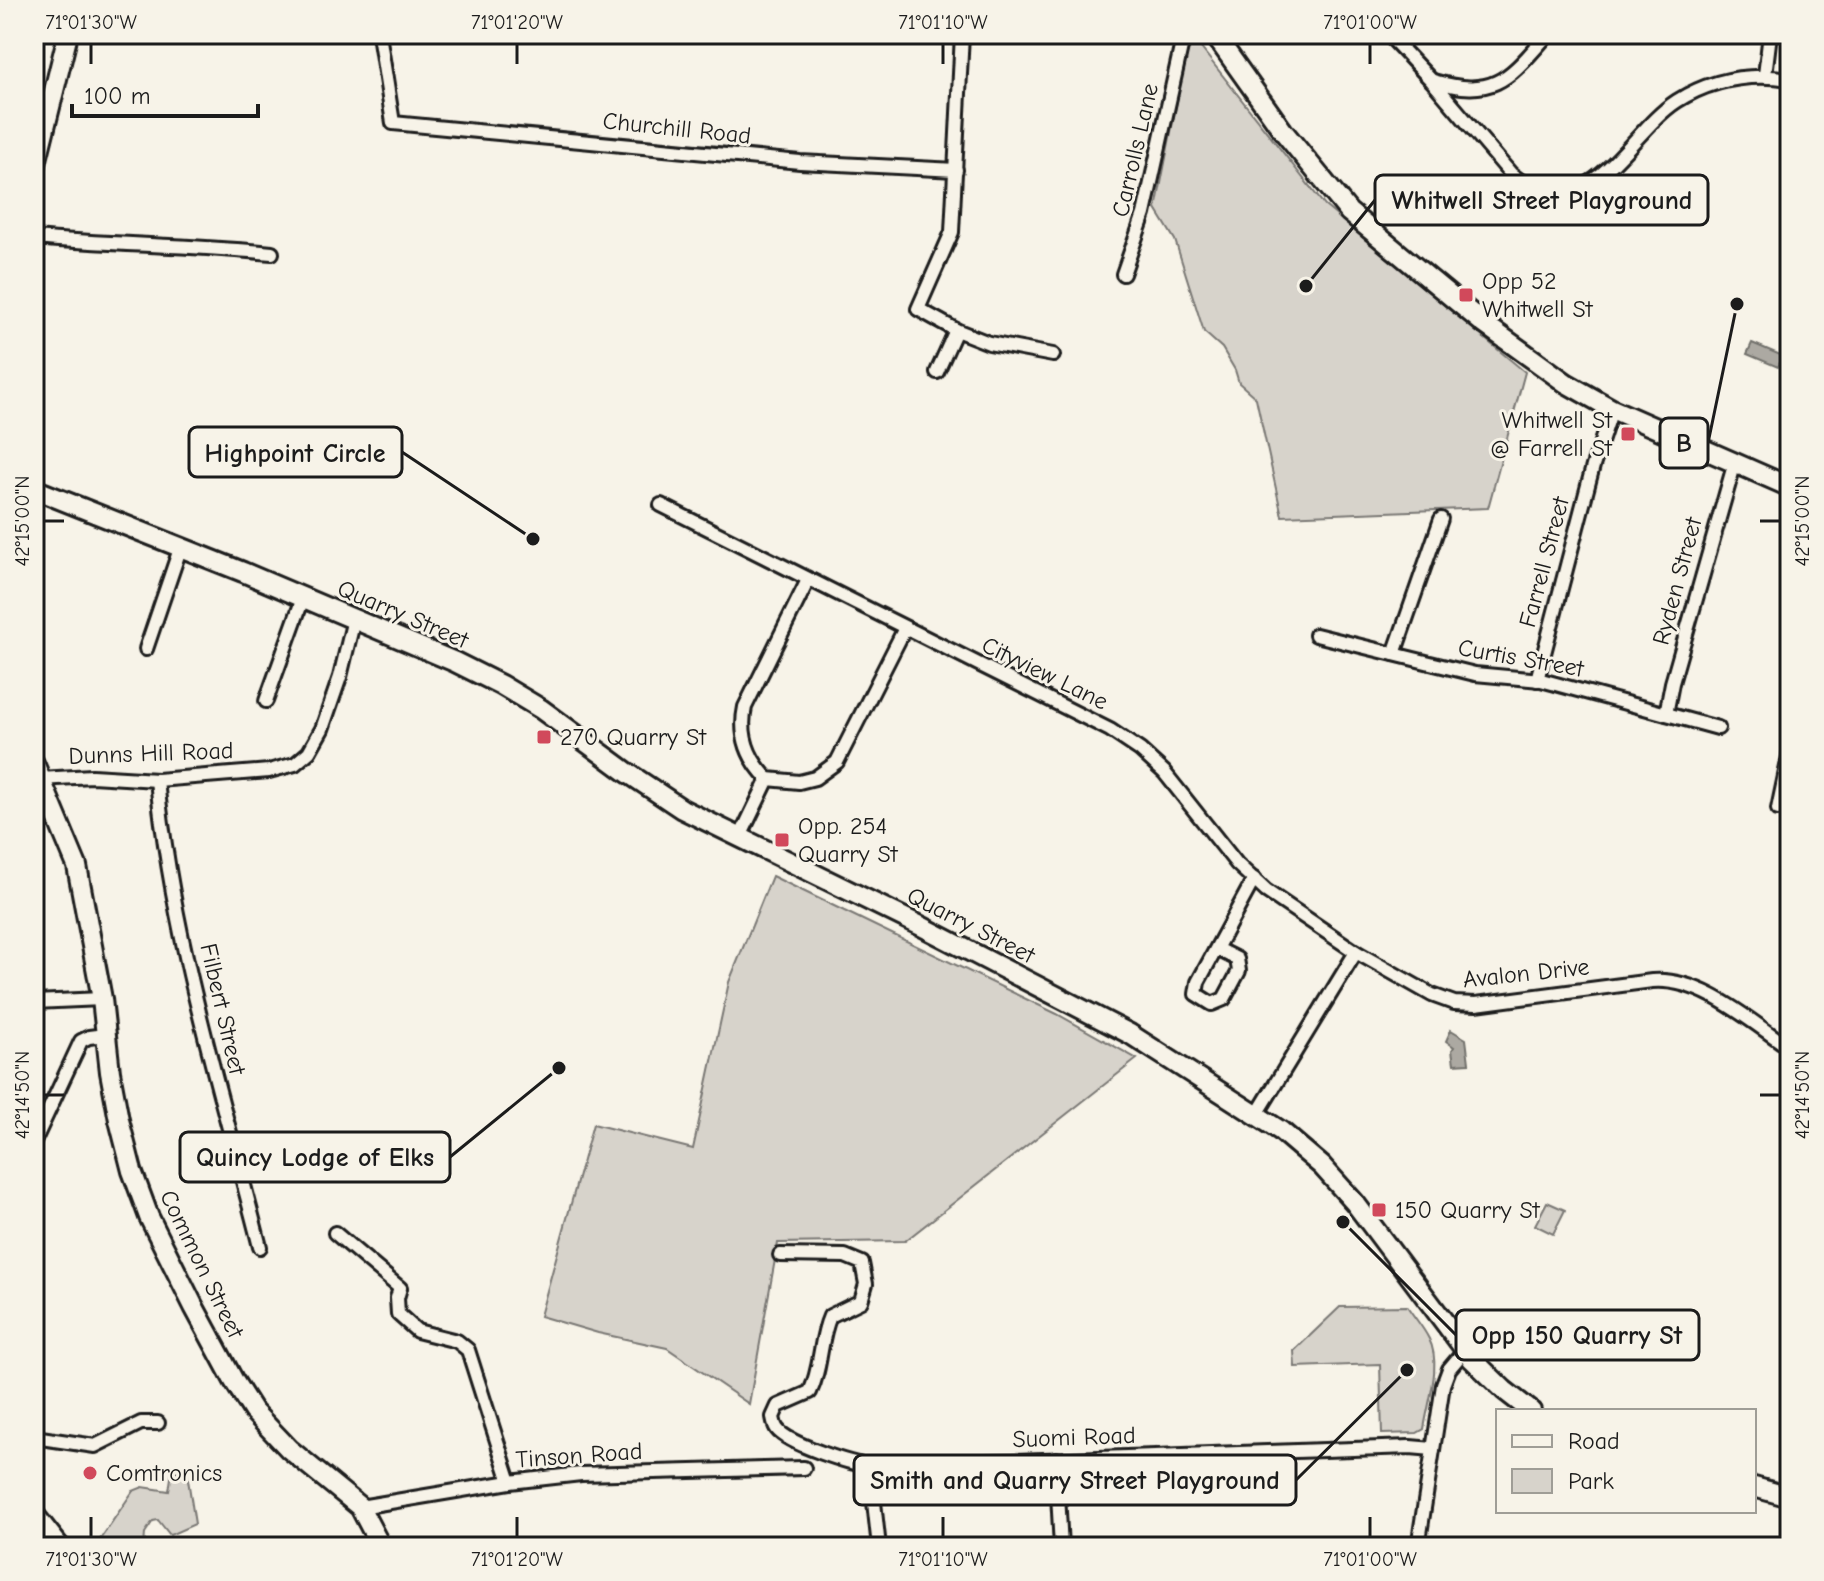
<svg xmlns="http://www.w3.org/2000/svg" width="1824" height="1581" font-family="'Comic Neue',sans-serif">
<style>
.green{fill:#d7d3cb;stroke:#7a7874;stroke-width:2}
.water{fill:#aca9a2;stroke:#72716c;stroke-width:2}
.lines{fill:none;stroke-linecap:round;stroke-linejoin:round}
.street-casing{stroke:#1c1c1c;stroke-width:18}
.secondary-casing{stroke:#1c1c1c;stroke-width:24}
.street{stroke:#f7f3e8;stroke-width:12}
.secondary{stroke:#f7f3e8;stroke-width:18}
.ticks{fill:none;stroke:#1c1c1c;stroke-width:3}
.poi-dot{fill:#d1495b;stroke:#f7f3e8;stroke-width:3}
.labels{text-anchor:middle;stroke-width:6;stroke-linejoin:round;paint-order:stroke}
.street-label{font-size:24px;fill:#1c1c1c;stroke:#f7f3e8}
.poi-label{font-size:24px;fill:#1c1c1c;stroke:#f7f3e8;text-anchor:start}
.leader{fill:none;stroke:#1c1c1c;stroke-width:3}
.callout-dot{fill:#1c1c1c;stroke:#f7f3e8;stroke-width:3}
.callout{fill:#f7f3e8;stroke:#1c1c1c;stroke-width:3}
.callout-label{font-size:26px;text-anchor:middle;font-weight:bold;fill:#1c1c1c}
.neatline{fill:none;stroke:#1c1c1c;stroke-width:3}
.ticks-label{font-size:20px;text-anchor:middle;fill:#1c1c1c}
</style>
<rect width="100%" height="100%" fill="#f7f3e8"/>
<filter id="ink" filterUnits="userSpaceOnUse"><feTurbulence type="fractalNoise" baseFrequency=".0125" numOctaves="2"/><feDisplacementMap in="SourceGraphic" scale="16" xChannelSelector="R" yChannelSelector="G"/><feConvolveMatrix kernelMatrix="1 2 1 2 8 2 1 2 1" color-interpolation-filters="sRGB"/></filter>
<g filter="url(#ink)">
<!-- green -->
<g class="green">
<polygon points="1190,34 1325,206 1525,372 1488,508 1282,516 1256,398 1239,383 1235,370 1222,348 1204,332 1175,240 1156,209"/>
<polygon points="772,876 1057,1014 1137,1059 905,1241 778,1243 749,1404 667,1348 598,1333 540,1316 593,1124 693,1149 729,982"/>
<polygon points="1547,1202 1565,1210 1553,1234 1535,1225"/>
<path d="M1407,1306C1414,1317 1423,1327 1429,1339C1442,1364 1428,1402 1424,1429L1417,1433L1382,1434L1380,1364L1295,1367L1294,1351L1340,1307Z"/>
<polygon points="172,1471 187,1473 195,1524 170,1535 158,1520 153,1521 145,1533 144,1547 84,1547 86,1541 89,1539 97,1544 133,1491 143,1487 169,1491"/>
</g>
<!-- water -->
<g class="water">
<polygon points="1752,343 1783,356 1778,367 1747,354"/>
<polygon points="1451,1030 1466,1039 1469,1063 1454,1064 1452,1050 1454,1047 1446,1041"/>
</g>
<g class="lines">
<!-- street casing -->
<g class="street-casing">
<g id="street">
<polyline points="379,34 393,123 800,162 956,170"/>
<path d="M1388,34L1432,81L1511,174C1586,235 1626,134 1677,101C1712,79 1750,73 1790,79"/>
<polyline points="1765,75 1770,34"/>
<path d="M1433,81C1496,99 1509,78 1548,34"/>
<path d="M34,238C113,245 193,245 272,253"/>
<polyline points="1123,274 1144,214 1184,34"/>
<polyline points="956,330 918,309 952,232 962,34"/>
<polyline points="937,372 956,330 989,343 1053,355"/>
<path d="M661,505L1110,730L1140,750L1164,772L1237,864L1266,891L1356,952L1432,995L1454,1003L1476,1004L1652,981C1702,977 1750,1021 1790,1048"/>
<path d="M808,580L745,707C739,735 748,759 768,779L799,782L815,778L837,762L905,628"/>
<polyline points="1316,635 1475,674 1541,680 1718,728"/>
<polyline points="146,649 181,546"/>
<polyline points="1394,654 1441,519"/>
<polyline points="1537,680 1593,466 1612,409"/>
<polyline points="266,701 303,598"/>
<polyline points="1666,714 1672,683 1735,462"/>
<polyline points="40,779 92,776 157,780 269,771 295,764 309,752 322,729 340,677 354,619"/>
<path d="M157,780C172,938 221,1092 260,1247"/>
<polyline points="1778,809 1790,752"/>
<polyline points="740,837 768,779"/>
<polyline points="1217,949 1237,959 1239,971 1224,999 1212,1004 1196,994 1198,982 1254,879"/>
<polyline points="34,1002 102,999"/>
<polyline points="1256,1116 1356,952"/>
<polyline points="34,1142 81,1041 89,1037 105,1035"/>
<polyline points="335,1233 400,1288 397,1298 398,1314 417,1331 457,1341 468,1350 510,1482"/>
<path d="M780,1255L845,1256L862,1263L866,1284L861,1301L830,1316C819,1341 822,1367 810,1392L778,1406L773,1417C774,1421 774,1425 777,1429C788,1444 851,1464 870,1466L1410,1447L1433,1449"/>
<polyline points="34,1437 95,1446 141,1423 158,1423"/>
<polyline points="1056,1459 1061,1547"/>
<polyline points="870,1466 879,1547"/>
<polyline points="360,1507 510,1482 581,1474 804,1468"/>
<polyline points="1418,1547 1443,1385 1449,1369 1465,1350"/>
</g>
</g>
<!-- secondary casing -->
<g class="secondary-casing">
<g id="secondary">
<polyline points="1214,34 1283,131 1349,212 1483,323 1566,383 1612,409 1790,487"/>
<polyline points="34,172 68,34"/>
<polyline points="34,489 243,572 455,662 501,685 541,709 628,773 682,809 923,927 1130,1034 1281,1131 1322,1166 1355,1203 1472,1359 1504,1390 1531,1411"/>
<polyline points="34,763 77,866 102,999 110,1072 119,1120 132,1171 149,1217 194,1307 234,1381 253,1411 289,1449 360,1507 381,1547"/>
<polyline points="1754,1487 1790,1497"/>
<polyline points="34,1514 60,1547"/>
</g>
</g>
<!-- street -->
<use href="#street" class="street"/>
<!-- secondary -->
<use href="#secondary" class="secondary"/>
</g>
</g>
<!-- ticks -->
<path class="ticks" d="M91,44V64M517,44V64M943,44V64M1370,44V64M44,521H64M1760,521H1780M44,1095H64M1760,1095H1780M91,1517V1537M517,1517V1537M943,1517V1537M1370,1517V1537"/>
<!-- markers -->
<g class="poi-dot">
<rect x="1458" y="287" width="16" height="16" rx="4"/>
<rect x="1620" y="426" width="16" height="16" rx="4"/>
<rect x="536" y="729" width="16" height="16" rx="4"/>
<rect x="774" y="832" width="16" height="16" rx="4"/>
<rect x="1371" y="1202" width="16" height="16" rx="4"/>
<circle cx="90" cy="1473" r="8"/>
</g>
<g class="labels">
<!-- street labels -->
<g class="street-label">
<text transform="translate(677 128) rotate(6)" y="8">Churchill Road</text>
<text transform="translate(1135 150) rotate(-77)" y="8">Carrolls Lane</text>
<text transform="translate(1544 562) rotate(-75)" y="8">Farrell Street</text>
<text transform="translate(1677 581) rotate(-75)" y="8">Ryden Street</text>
<text transform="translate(403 614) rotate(23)" y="8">Quarry Street</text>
<text transform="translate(1521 658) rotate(10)" y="8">Curtis Street</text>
<text transform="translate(1045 673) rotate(26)" y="8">Cityview Lane</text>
<text transform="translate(151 753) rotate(-2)" y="8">Dunns Hill Road</text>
<text transform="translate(971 925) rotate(27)" y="8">Quarry Street</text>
<text transform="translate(1526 973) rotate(-6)" y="8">Avalon Drive</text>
<text transform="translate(223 1009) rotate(77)" y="8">Filbert Street</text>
<text transform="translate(202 1264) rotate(64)" y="8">Common Street</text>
<text transform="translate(1074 1437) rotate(-2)" y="8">Suomi Road</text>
<text transform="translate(579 1455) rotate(-4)" y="8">Tinson Road</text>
</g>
<!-- poi labels -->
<g class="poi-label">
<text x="1482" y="289">Opp 52<tspan x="1482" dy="28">Whitwell St</tspan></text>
<text x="1612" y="428" text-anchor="end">Whitwell St<tspan x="1612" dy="28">@ Farrell St</tspan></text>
<text x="560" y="745">270 Quarry St</text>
<text x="798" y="834">Opp. 254<tspan x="798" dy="28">Quarry St</tspan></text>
<text x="1395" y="1218">150 Quarry St</text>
<text x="106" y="1481">Comtronics</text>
</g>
</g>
<!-- callouts -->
<path class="leader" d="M1306 286L1375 200M1737 304L1708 443M533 539L402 452M559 1068L450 1157M1343 1222L1456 1335M1407 1370L1296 1480"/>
<g class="callout-dot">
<circle cx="1306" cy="286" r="8"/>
<circle cx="1737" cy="304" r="8"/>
<circle cx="533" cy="539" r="8"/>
<circle cx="559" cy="1068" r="8"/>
<circle cx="1343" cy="1222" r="8"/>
<circle cx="1407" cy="1370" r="8"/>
</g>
<g class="callout">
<rect x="1375" y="175" width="333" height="50" rx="8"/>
<rect x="1660" y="418" width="48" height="50" rx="8"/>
<rect x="189" y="427" width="213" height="50" rx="8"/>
<rect x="180" y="1132" width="270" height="50" rx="8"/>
<rect x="1456" y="1310" width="243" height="50" rx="8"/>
<rect x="854" y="1455" width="442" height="50" rx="8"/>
</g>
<g class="callout-label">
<text x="1542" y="209">Whitwell Street Playground</text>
<text x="1684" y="452">B</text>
<text x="295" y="462">Highpoint Circle</text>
<text x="315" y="1166">Quincy Lodge of Elks</text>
<text x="1577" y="1344">Opp 150 Quarry St</text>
<text x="1075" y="1489">Smith and Quarry Street Playground</text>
</g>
<!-- margin -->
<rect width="1824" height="1581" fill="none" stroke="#f7f3e8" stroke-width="88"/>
<!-- legend -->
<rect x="1496" y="1409" width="260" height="104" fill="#f7f3e8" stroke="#9f9d96" stroke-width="2"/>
<rect x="1512" y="1435" width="40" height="12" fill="#f7f3e8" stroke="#9f9d96" stroke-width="2"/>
<text x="1568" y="1449" font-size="24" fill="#1c1c1c">Road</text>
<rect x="1512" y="1469" width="40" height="24" fill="#d7d3cb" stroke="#9f9d96" stroke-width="2"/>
<text x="1568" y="1489" font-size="24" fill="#1c1c1c">Park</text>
<!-- scale -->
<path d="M72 104v12h186v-12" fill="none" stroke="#1c1c1c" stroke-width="4"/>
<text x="84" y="104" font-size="24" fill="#1c1c1c" stroke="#f7f3e8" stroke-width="6" paint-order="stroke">100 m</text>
<rect x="44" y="44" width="1736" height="1493" class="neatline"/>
<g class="ticks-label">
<text x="91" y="29">71°01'30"W</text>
<text x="517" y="29">71°01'20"W</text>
<text x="943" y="29">71°01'10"W</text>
<text x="1370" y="29">71°01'00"W</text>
<text transform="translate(22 521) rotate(-90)" y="7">42°15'00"N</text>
<text transform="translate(1802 521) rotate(-90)" y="7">42°15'00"N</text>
<text transform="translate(22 1095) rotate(-90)" y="7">42°14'50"N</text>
<text transform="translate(1802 1095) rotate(-90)" y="7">42°14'50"N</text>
<text x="91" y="1566">71°01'30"W</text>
<text x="517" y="1566">71°01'20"W</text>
<text x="943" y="1566">71°01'10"W</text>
<text x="1370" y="1566">71°01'00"W</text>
</g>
</svg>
